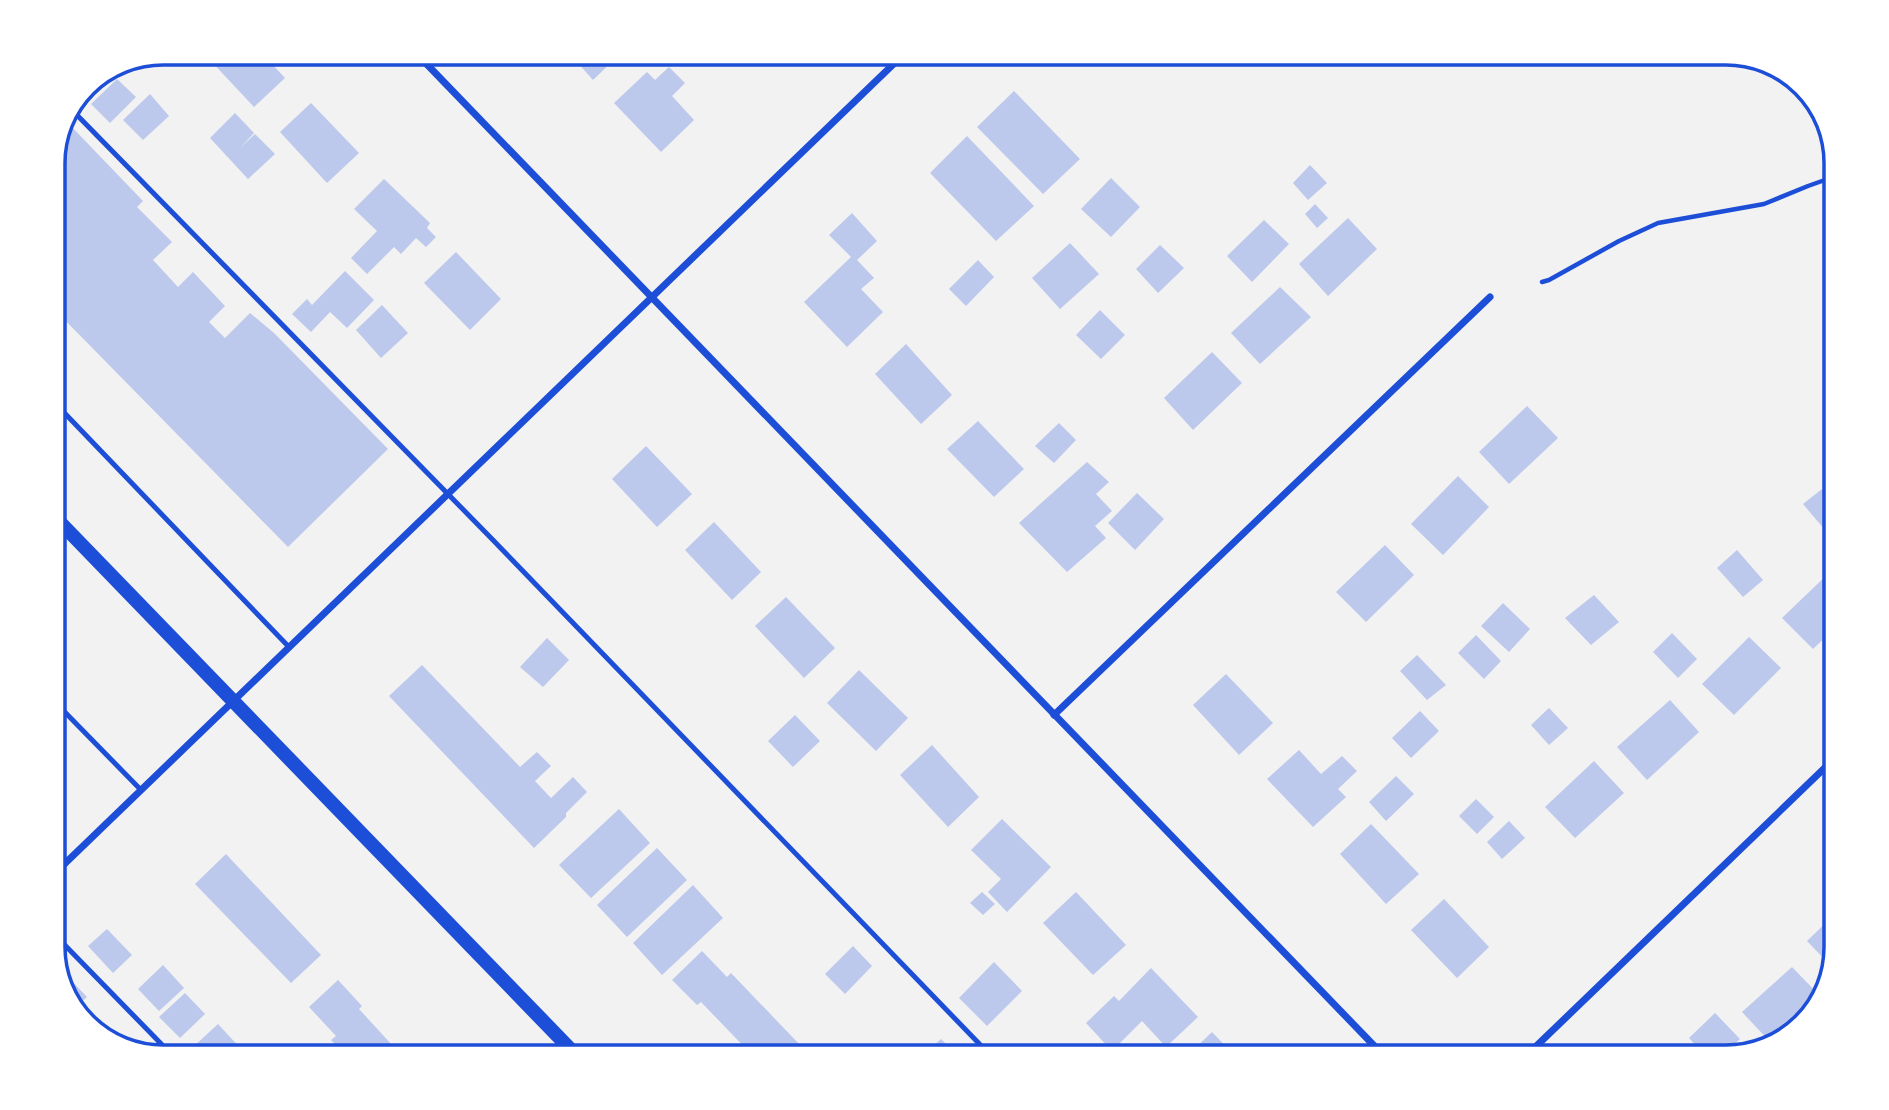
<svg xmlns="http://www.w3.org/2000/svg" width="1889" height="1110" font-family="Merriweather,serif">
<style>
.building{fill:#bdc9ec}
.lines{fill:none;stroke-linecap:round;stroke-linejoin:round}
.path{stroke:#1d4ed8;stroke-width:4.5}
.service{stroke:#1d4ed8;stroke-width:5}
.minor{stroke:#1d4ed8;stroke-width:7}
.secondary{stroke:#1d4ed8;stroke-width:14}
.rim{fill:none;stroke:#1d4ed8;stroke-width:3.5}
</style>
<rect width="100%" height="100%" fill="#f2f2f2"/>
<!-- building -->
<g class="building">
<polygon points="216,52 261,52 285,78 254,107 209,59"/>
<polygon points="568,52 622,52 593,80"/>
<polygon points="683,52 703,52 693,63"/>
<polygon points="1090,52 1115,52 1102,65"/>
<polygon points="669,67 685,83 672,96 694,120 661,152 614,103 647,72 655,80"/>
<polygon points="117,79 136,97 110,123 91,104"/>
<polygon points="1014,91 1080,159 1043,194 977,127"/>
<polygon points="150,94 169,116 143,140 123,120"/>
<polygon points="311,103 359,153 327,183 280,132"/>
<polygon points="235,113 254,133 241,147 255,134 275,154 248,179 210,138"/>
<polygon points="68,123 143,201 137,207 172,242 153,260 178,287 193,272 225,306 209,322 225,338 250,313 274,333 388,449 288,547 53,308 53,156"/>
<polygon points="967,136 1034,206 996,241 930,173"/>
<polygon points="1310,165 1327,183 1308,200 1293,183"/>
<polygon points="1111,178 1140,207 1111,237 1081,209"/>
<polygon points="384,179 430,223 427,228 436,237 426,247 416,238 401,254 394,247 367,274 351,258 377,231 354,209"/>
<polygon points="1315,204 1328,218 1317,228 1305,214"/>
<polygon points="852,213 877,241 857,260 874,278 861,289 883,312 847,347 804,302 851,257 829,235"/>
<polygon points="1348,218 1377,249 1328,296 1299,264"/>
<polygon points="1264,220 1289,244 1252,282 1227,256"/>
<polygon points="1070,243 1099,274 1060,309 1032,278"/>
<polygon points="1160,245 1184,268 1158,293 1136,269"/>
<polygon points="456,252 501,299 470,330 424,283"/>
<polygon points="978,260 994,277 966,306 949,289"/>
<polygon points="345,271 374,300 347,328 330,312 311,332 292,314 307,299 312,305"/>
<polygon points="1280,287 1311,317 1260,364 1231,333"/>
<polygon points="382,305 408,333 381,358 356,330"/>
<polygon points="1100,310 1125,335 1101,359 1076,335"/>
<polygon points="906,344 952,395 921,424 875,374"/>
<polygon points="1212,352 1242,383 1193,430 1164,398"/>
<polygon points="1527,406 1558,438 1509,484 1479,452"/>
<polygon points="978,421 1024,469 994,497 947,449"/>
<polygon points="1059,423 1076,440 1054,463 1035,446"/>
<polygon points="646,446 692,494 657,527 612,479"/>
<polygon points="1087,462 1109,482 1096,494 1112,511 1095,526 1106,538 1067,572 1019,523"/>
<polygon points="1458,476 1489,507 1443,555 1411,524"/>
<polygon points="1822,489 1836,505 1836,531 1830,536 1803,504"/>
<polygon points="1137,493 1164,519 1135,550 1108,523"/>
<polygon points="714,522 761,572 732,600 685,550"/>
<polygon points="1385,545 1414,575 1366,622 1336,592"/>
<polygon points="1737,550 1763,580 1743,597 1717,568"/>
<polygon points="1832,570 1836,575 1836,627 1813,649 1782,618"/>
<polygon points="1594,595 1619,622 1591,645 1565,618"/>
<polygon points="786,597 835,648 804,678 755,626"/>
<polygon points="1503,603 1530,629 1509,652 1481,626"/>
<polygon points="1672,633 1697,659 1678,678 1653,652"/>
<polygon points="1476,635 1501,661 1484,679 1458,653"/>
<polygon points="1749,637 1781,668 1734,715 1702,684"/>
<polygon points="547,638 569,660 543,687 520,667"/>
<polygon points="1417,655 1446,685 1427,700 1400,671"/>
<polygon points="422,665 520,767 537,752 551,766 535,781 551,798 573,777 587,792 566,813 566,817 534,848 389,696"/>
<polygon points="859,670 908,718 876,751 827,703"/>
<polygon points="1226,674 1273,723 1239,755 1193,705"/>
<polygon points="1670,700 1699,732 1647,780 1617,747"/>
<polygon points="1549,708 1568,728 1549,745 1531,725"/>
<polygon points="1420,711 1439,731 1411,758 1392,738"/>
<polygon points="795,715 820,741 793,767 768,741"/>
<polygon points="932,745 979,797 948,827 900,775"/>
<polygon points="1299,750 1321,774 1342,756 1357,771 1338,789 1346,797 1313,827 1267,779"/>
<polygon points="1594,761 1624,793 1575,838 1545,807"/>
<polygon points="1396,776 1414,794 1386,821 1369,802"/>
<polygon points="1476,799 1494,817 1477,834 1459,816"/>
<polygon points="619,809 650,843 591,898 559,865"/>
<polygon points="1002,819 1051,867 1007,912 988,892 1001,879 971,850"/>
<polygon points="1509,821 1525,838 1502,859 1487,842"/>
<polygon points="1371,824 1419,874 1386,904 1340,854"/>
<polygon points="657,848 687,880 627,937 597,905"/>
<polygon points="226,854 321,955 291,983 195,884"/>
<polygon points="693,885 723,918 662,975 633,943"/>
<polygon points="982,892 995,904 983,915 970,903"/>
<polygon points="1076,892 1126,945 1093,975 1043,923"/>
<polygon points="1444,899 1489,947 1457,978 1411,930"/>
<polygon points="1836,913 1836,948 1831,966 1807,941"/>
<polygon points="107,929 132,955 113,973 88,946"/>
<polygon points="853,946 872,966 845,994 825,974"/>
<polygon points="702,951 727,977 731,973 802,1047 790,1057 754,1057 701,1002 697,1005 672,980"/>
<polygon points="994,962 1022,991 987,1026 959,998"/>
<polygon points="163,965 184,988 159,1011 138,989"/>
<polygon points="1792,967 1822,998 1773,1045 1742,1012"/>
<polygon points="1151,968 1198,1017 1166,1047 1142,1021 1112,1051 1086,1023 1114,996 1119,1001"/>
<polygon points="66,975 87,997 74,1009 67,1003 61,980"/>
<polygon points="338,980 362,1006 359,1009 403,1057 347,1057 331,1040 336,1036 309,1007"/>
<polygon points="185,993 205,1014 180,1038 159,1017"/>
<polygon points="1715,1013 1740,1039 1720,1057 1706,1057 1689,1038"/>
<polygon points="218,1024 242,1050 234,1057 199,1057 191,1049"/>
<polygon points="108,1027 128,1046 126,1048 108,1043 100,1035"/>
<polygon points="1212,1032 1236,1057 1186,1057"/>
<polygon points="941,1039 958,1056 956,1057 921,1057"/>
<polygon points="822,1047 833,1057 811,1057"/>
</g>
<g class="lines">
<!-- path -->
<polyline class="path" points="1542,282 1549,280 1619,241 1658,223 1764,204 1808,186 1836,176"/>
<!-- service -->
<g class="service">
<polyline points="73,111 491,538 992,1057"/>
<polyline points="53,401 289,647"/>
<polyline points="53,700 141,790"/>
<polyline points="53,933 174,1057"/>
</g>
<!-- minor -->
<g class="minor">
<polyline points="415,52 1385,1057"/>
<polyline points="1054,715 1490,297"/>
<polyline points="53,875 906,52"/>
<polyline points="1525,1057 1836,757"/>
</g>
<!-- secondary -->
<polyline class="secondary" points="53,515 578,1057"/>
</g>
<!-- crop -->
<path d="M0 0H1889V1110H0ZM163 65H1726A98 98 0 0 1 1824 163V947A98 98 0 0 1 1726 1045H163A98 98 0 0 1 65 947V163A98 98 0 0 1 163 65Z" fill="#fff" fill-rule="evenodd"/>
<path class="rim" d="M163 65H1726A98 98 0 0 1 1824 163V947A98 98 0 0 1 1726 1045H163A98 98 0 0 1 65 947V163A98 98 0 0 1 163 65Z"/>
</svg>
